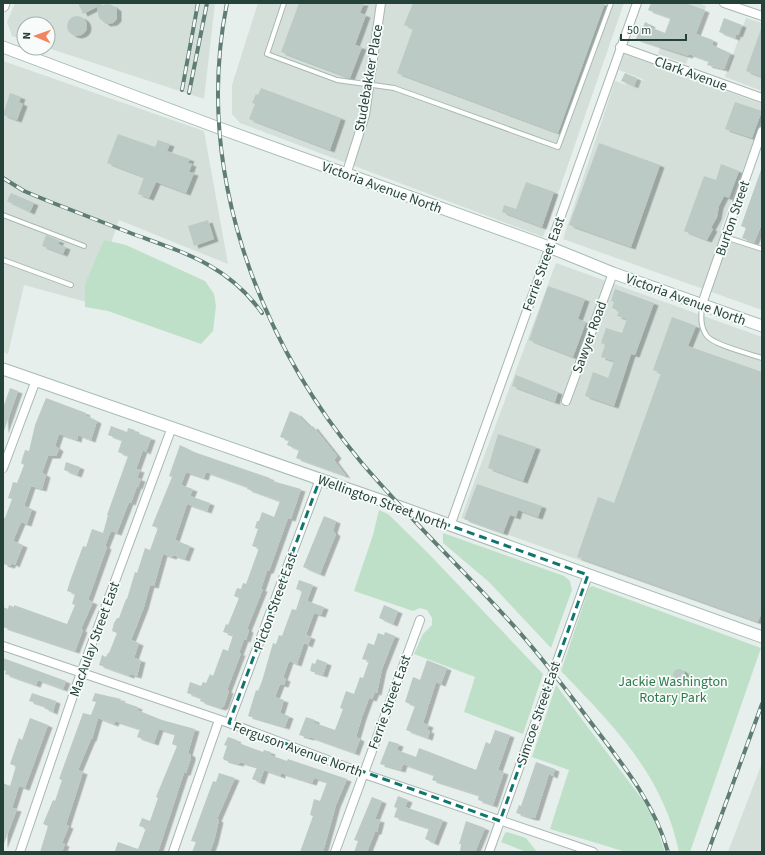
<svg xmlns="http://www.w3.org/2000/svg" width="765" height="855" font-family="'Source Sans 3',sans-serif">
<style>
.built{fill:#d4dfda}
.green{fill:#bfe0c8}
.building{fill:#bbcac4;filter:url(#shadow)}
.lines{fill:none;stroke-linecap:round;stroke-linejoin:round}
.lane-casing{stroke:#a8b8b2;stroke-width:6}
.street-casing{stroke:#a8b8b2;stroke-width:10}
.secondary-casing{stroke:#a4bbb3;stroke-width:13}
.lane{stroke:#fff;stroke-width:4}
.street{stroke:#fff;stroke-width:8}
.secondary{stroke:#fff;stroke-width:11}
.rail-casing{stroke:#5f7d75;stroke-width:4}
.rail{stroke:#f7fbf9;stroke-width:2.5;stroke-dasharray:8;stroke-linecap:butt}
.marked{fill:none;stroke:#0f766e;stroke-width:3;stroke-dasharray:8 5;stroke-linejoin:round}
.labels{text-anchor:middle;stroke-width:3.5;stroke-linejoin:round;paint-order:stroke}
.street-label{font-size:14px;fill:#24423a;stroke:#f7fbf9}
.park-label{font-size:14px;fill:#2d7a4b;stroke:#f7fbf9}
</style>
<defs>
<filter id="shadow"><feDropShadow dx="4.5" dy="2.5" stdDeviation="0" flood-color="#0004"/></filter>
</defs>
<rect width="100%" height="100%" fill="#e6efeb"/>
<!-- built -->
<g class="built">
<polygon points="15,3 215,3 204,99 48,48 48,24 24,24 24,40 12,36 7,22"/>
<polygon points="258,3 624,3 543,237 240,123 232,114 232,85"/>
<polygon points="675,3 698,3 706,6 686,64 658,54"/>
<polygon points="746,18 762,23 762,91 725,77"/>
<polygon points="624,54 762,104 762,119 720,231 762,246 762,310 563,239 615,81 639,89 643,79 619,70"/>
<polygon points="3,61 204,131 228,264 119,220 90,303 24,285 8,354 3,352"/>
<polygon points="556,263 762,337 762,625 461,518"/>
<polygon points="762,763 762,852 728,852"/>
</g>
<!-- green -->
<g class="green">
<polygon points="104,240 126,245 205,281 214,294 216,306 213,331 201,344 108,311 85,307 85,284"/>
<polygon points="379,510 388,514 427,552 543,674 523,734 464,712 475,677 414,654 423,634 432,625 432,618 427,610 420,608 413,611 354,591 373,535"/>
<polygon points="443,533 564,576 570,581 572,590 551,648 489,582 443,543"/>
<path d="M592,586L761,648L690,852H679C663,775 614,726 561,671L589,588Z"/>
<polygon points="556,685 645,803 654,819 665,852 626,852 550,829 569,770 532,757"/>
<polygon points="507,832 526,838 537,852 526,852 501,842 505,833"/>
</g>
<!-- building -->
<g class="building">
<polygon points="78,3 105,3 83,14"/>
<polygon points="299,3 364,3 360,13 366,15 355,45 362,47 350,78 281,52"/>
<polygon points="413,3 605,3 558,133 397,73 413,29 404,25"/>
<polygon points="651,3 685,3 705,10 696,34 713,40 712,45 730,53 724,69 707,65 709,61 689,54 688,56 636,39 641,26 643,27 645,22 651,25 650,27 665,33 671,18 648,10"/>
<polygon points="106,4 112,5 117,9 117,19 113,23 106,24 99,18 97,8"/>
<circle cx="77" cy="26" r="10"/>
<polygon points="724,18 742,25 738,35 736,34 735,38 719,32"/>
<polygon points="761,29 762,29 762,77 746,71"/>
<polygon points="625,73 637,78 634,86 621,81"/>
<polygon points="261,88 341,118 330,150 249,119 255,104 252,103 256,94 258,95"/>
<polygon points="10,93 21,97 19,102 23,104 17,120 3,115"/>
<polygon points="735,102 762,111 752,138 725,129"/>
<polygon points="118,134 155,147 158,140 170,144 167,151 190,159 188,163 192,164 189,172 194,173 186,193 156,182 149,198 138,194 144,177 107,163"/>
<polygon points="599,143 660,165 631,247 569,225"/>
<polygon points="721,164 739,171 729,198 724,196 719,206 717,217 711,228 713,229 707,240 684,231 704,176 716,180"/>
<polygon points="761,170 762,223 754,243 742,238 746,228 741,226"/>
<polygon points="526,182 554,192 542,227 502,212 504,205 516,209"/>
<polygon points="11,193 34,203 30,212 7,201"/>
<polygon points="208,220 214,239 194,246 188,226"/>
<polygon points="46,235 60,241 58,244 66,247 63,254 42,246"/>
<polygon points="548,286 585,299 578,319 586,322 573,357 529,340"/>
<polygon points="615,289 654,303 635,355 631,354 614,406 585,396 593,372 608,378 614,361 601,357 605,345 601,343 606,328 622,333 627,319 617,316 619,311 612,308 614,302 611,301"/>
<polygon points="672,317 696,326 688,346 762,372 762,612 758,622 577,557 598,497 614,503 661,373 653,370"/>
<polygon points="516,375 558,392 555,402 512,386"/>
<polygon points="10,388 18,391 4,431 3,408"/>
<polygon points="46,398 86,413 85,415 97,421 91,440 78,435 77,440 59,434 55,446 59,449 56,456 48,456 42,473 46,475 42,489 31,486 24,506 32,509 27,524 21,522 13,541 23,545 15,565 12,563 10,566 3,564 3,517 5,518 12,499 8,498 11,489 13,482 17,483 24,465 21,463 23,456 25,450 29,451 35,425"/>
<polygon points="290,411 297,414 311,428 313,426 337,456 334,460 346,476 296,458 299,450 287,445 289,440 280,437"/>
<polygon points="111,426 127,432 128,428 135,430 134,432 151,438 146,452 143,450 136,469 140,470 137,478 141,479 138,487 137,486 131,503 129,502 117,533 111,531 105,546 107,547 88,600 93,602 81,629 83,630 75,651 3,627 3,607 8,609 9,605 14,607 14,605 67,624 75,605 72,604 75,594 67,591 70,581 83,546 86,547 92,529 103,533 108,515 107,515 128,456 118,452 122,440 108,435"/>
<polygon points="498,434 536,447 523,481 488,468"/>
<polygon points="180,445 194,452 270,478 269,480 301,489 291,519 288,518 269,571 267,571 261,589 263,589 247,629 249,630 246,640 244,639 239,653 241,653 227,690 229,691 224,706 221,708 200,701 201,698 187,693 190,682 201,686 203,682 206,683 210,674 213,676 223,649 228,651 233,635 223,632 226,624 228,625 239,598 234,596 237,588 241,589 243,583 246,584 259,548 252,546 258,529 255,528 257,521 259,521 262,512 274,517 280,501 247,489 248,487 206,472 204,478 186,472 181,485 193,489 190,496 210,503 207,511 187,504 175,540 190,546 185,559 173,555 172,557 163,554 154,586 150,585 144,607 131,640 139,643 134,658 141,660 137,676 130,674 130,676 99,665 102,655 106,657 108,653 109,653 117,633 112,631 114,623 117,618 119,618 126,599 127,599 135,572 137,573 145,548 150,550 158,528 152,526 172,477 169,476"/>
<polygon points="66,462 80,467 77,475 64,470"/>
<polygon points="477,484 542,506 538,517 518,510 516,517 510,515 503,533 464,519"/>
<polygon points="324,516 336,521 333,531 336,534 320,574 303,567"/>
<polygon points="299,580 313,585 307,601 324,607 321,615 314,613 306,635 311,637 308,645 304,643 297,664 289,661 283,678 286,679 284,685 280,684 275,697 284,700 280,713 289,716 285,727 248,716 256,690 258,691 262,681 273,643 276,644 279,635 282,636 292,609 296,610 302,591 296,589"/>
<polygon points="384,605 398,611 393,624 379,618"/>
<polygon points="385,632 395,636 382,669 377,693 375,692 372,699 369,698 362,717 356,737 360,739 355,753 310,737 310,738 299,735 306,717 315,720 315,723 335,730 343,709 340,708 346,691 354,694 360,677 363,678 369,661 362,659 368,643 374,645 378,633 384,635"/>
<polygon points="3,658 66,681 63,689 38,680 36,685 5,674 6,671 3,670"/>
<polygon points="317,659 327,663 323,675 310,671 312,663 315,664"/>
<polygon points="427,660 447,668 441,684 436,682 423,723 429,725 427,730 430,731 428,738 406,730 415,706 405,702 413,677 420,680"/>
<circle cx="679" cy="675" r="6"/>
<polygon points="32,693 56,701 53,712 44,708 45,706 29,701"/>
<polygon points="95,693 121,699 120,701 138,707 137,710 162,720 195,729 188,753 191,755 191,758 186,773 184,773 158,852 115,851 118,842 138,849 146,828 139,826 142,818 150,821 158,798 156,797 177,746 172,744 175,734 159,729 154,743 137,737 140,729 115,721 114,724 98,718 92,739 91,739 78,770 83,772 66,825 69,826 62,843 65,844 62,852 40,852 48,826 43,824 53,800 55,801 62,780 59,779 83,713 91,715 96,702 92,701"/>
<polygon points="30,718 48,725 25,788 19,786 12,808 17,809 3,846 3,783 10,786 16,766 10,764 19,738 22,740"/>
<polygon points="495,730 510,735 498,770 504,772 493,805 478,800 479,795 432,780 434,775 403,764 401,770 380,764 389,741 399,744 397,750 416,757 419,748 476,770 486,742 490,744"/>
<polygon points="228,737 237,740 236,742 263,752 264,750 271,752 270,755 287,761 288,759 347,779 336,805 323,852 300,852 313,816 310,815 314,799 320,801 327,782 314,778 312,783 281,773 281,776 264,770 260,782 252,779 257,767 240,762 239,764 224,760 223,758 227,746 224,745"/>
<polygon points="536,762 555,769 553,776 549,774 535,818 532,818 516,813 519,805 521,806"/>
<polygon points="219,773 235,778 217,819 219,820 214,841 210,852 192,852 196,842 191,841 213,781 216,782"/>
<polygon points="398,796 408,800 405,807 443,820 434,843 425,839 429,828 394,817 397,808 394,807"/>
<polygon points="372,797 382,801 375,819 380,820 377,832 375,832 367,852 354,852 358,841 354,840"/>
<polygon points="466,821 485,828 475,852 460,852 461,844 459,844"/>
</g>
<g class="lines">
<!-- lane casing -->
<g class="lane-casing">
<g id="lane">
<polyline points="284,3 267,54 337,80 394,88 558,147 611,3"/>
<polyline points="3,215 84,246"/>
<polyline points="725,237 762,249"/>
<polyline points="3,260 71,285"/>
<path d="M702,305C701,316 700,327 707,336C714,345 750,354 762,358"/>
</g>
</g>
<!-- street casing -->
<g class="street-casing">
<g id="street">
<polyline points="724,3 762,16"/>
<polyline points="620,47 762,98"/>
<polyline points="346,175 365,115 381,3"/>
<polyline points="702,304 762,131"/>
<polyline points="566,401 613,273"/>
<polyline points="3,468 36,380"/>
<polyline points="450,526 637,3"/>
<polyline points="3,646 229,723 370,776 593,852"/>
<polyline points="229,723 320,479"/>
<polyline points="20,852 77,684 172,427"/>
<polyline points="173,852 219,720"/>
<polyline points="335,852 420,620"/>
<polyline points="489,852 588,575"/>
</g>
</g>
<!-- secondary casing -->
<g class="secondary-casing">
<g id="secondary">
<polyline points="3,6 4,3"/>
<polyline points="3,47 219,128 549,247 613,273 762,326"/>
<polyline points="3,369 400,507 762,637"/>
</g>
</g>
<!-- lane -->
<use href="#lane" class="lane"/>
<!-- street -->
<use href="#street" class="street"/>
<!-- secondary -->
<use href="#secondary" class="secondary"/>
<!-- rail casing -->
<g class="rail-casing">
<g id="rail">
<path d="M227,3C194,167 256,336 361,462C412,522 469,575 521,634C542,658 561,683 580,708C613,753 653,797 668,852"/>
<polyline points="182,90 198,3"/>
<polyline points="189,93 207,3"/>
<path d="M3,178L24,191L48,201C76,212 104,223 133,234C185,253 228,265 262,313"/>
<polyline points="708,852 762,704"/>
</g>
</g>
<!-- rail -->
<use href="#rail" class="rail"/>
</g>
<!-- marked area -->
<path class="marked" d="M320,479L588,575L500,821L229,723Z"/>
<g class="labels">
<!-- street labels -->
<g class="street-label">
<text transform="translate(691 73) rotate(20)" y="5">Clark Avenue</text>
<text transform="translate(368 78) rotate(-80)" y="5">Studebakker Place</text>
<text transform="translate(382 187) rotate(20)" y="5">Victoria Avenue North</text>
<text transform="translate(732 218) rotate(-71)" y="5">Burton Street</text>
<text transform="translate(543 264) rotate(-70)" y="5">Ferrie Street East</text>
<text transform="translate(686 299) rotate(20)" y="5">Victoria Avenue North</text>
<text transform="translate(589 337) rotate(-70)" y="5">Sawyer Road</text>
<text transform="translate(383 502) rotate(20)" y="5">Wellington Street North</text>
<text transform="translate(275 601) rotate(-70)" y="5">Picton Street East</text>
<text transform="translate(94 639) rotate(-70)" y="5">MacAulay Street East</text>
<text transform="translate(389 702) rotate(-70)" y="5">Ferrie Street East</text>
<text transform="translate(538 713) rotate(-71)" y="5">Simcoe Street East</text>
<text transform="translate(298 749) rotate(20)" y="5">Ferguson Avenue North</text>
</g>
<!-- park labels -->
<g class="park-label">
<text x="673" y="686">Jackie Washington<tspan x="673" dy="16">Rotary Park</tspan></text>
</g>
</g>
<!-- border -->
<rect width="765" height="855" fill="none" stroke="#24423a" stroke-width="8"/>
<!-- north arrow -->
<g transform="translate(36 36) rotate(272)"><circle r="19" fill="#f7fbf9" stroke="#a3b1ad"/>
<path d="M0-3L7 15L0 10L-7 15Z" fill="#f4845f"/>
<text y="-6" font-size="11" font-weight="bold" text-anchor="middle" fill="#24423a">N</text>
</g>
<!-- scale -->
<path d="M621 34v6h65v-6" fill="none" stroke="#24423a" stroke-width="2"/>
<text x="627" y="34" font-size="12" fill="#24423a" stroke="#f7fbf9" stroke-width="3" paint-order="stroke">50 m</text>
</svg>
